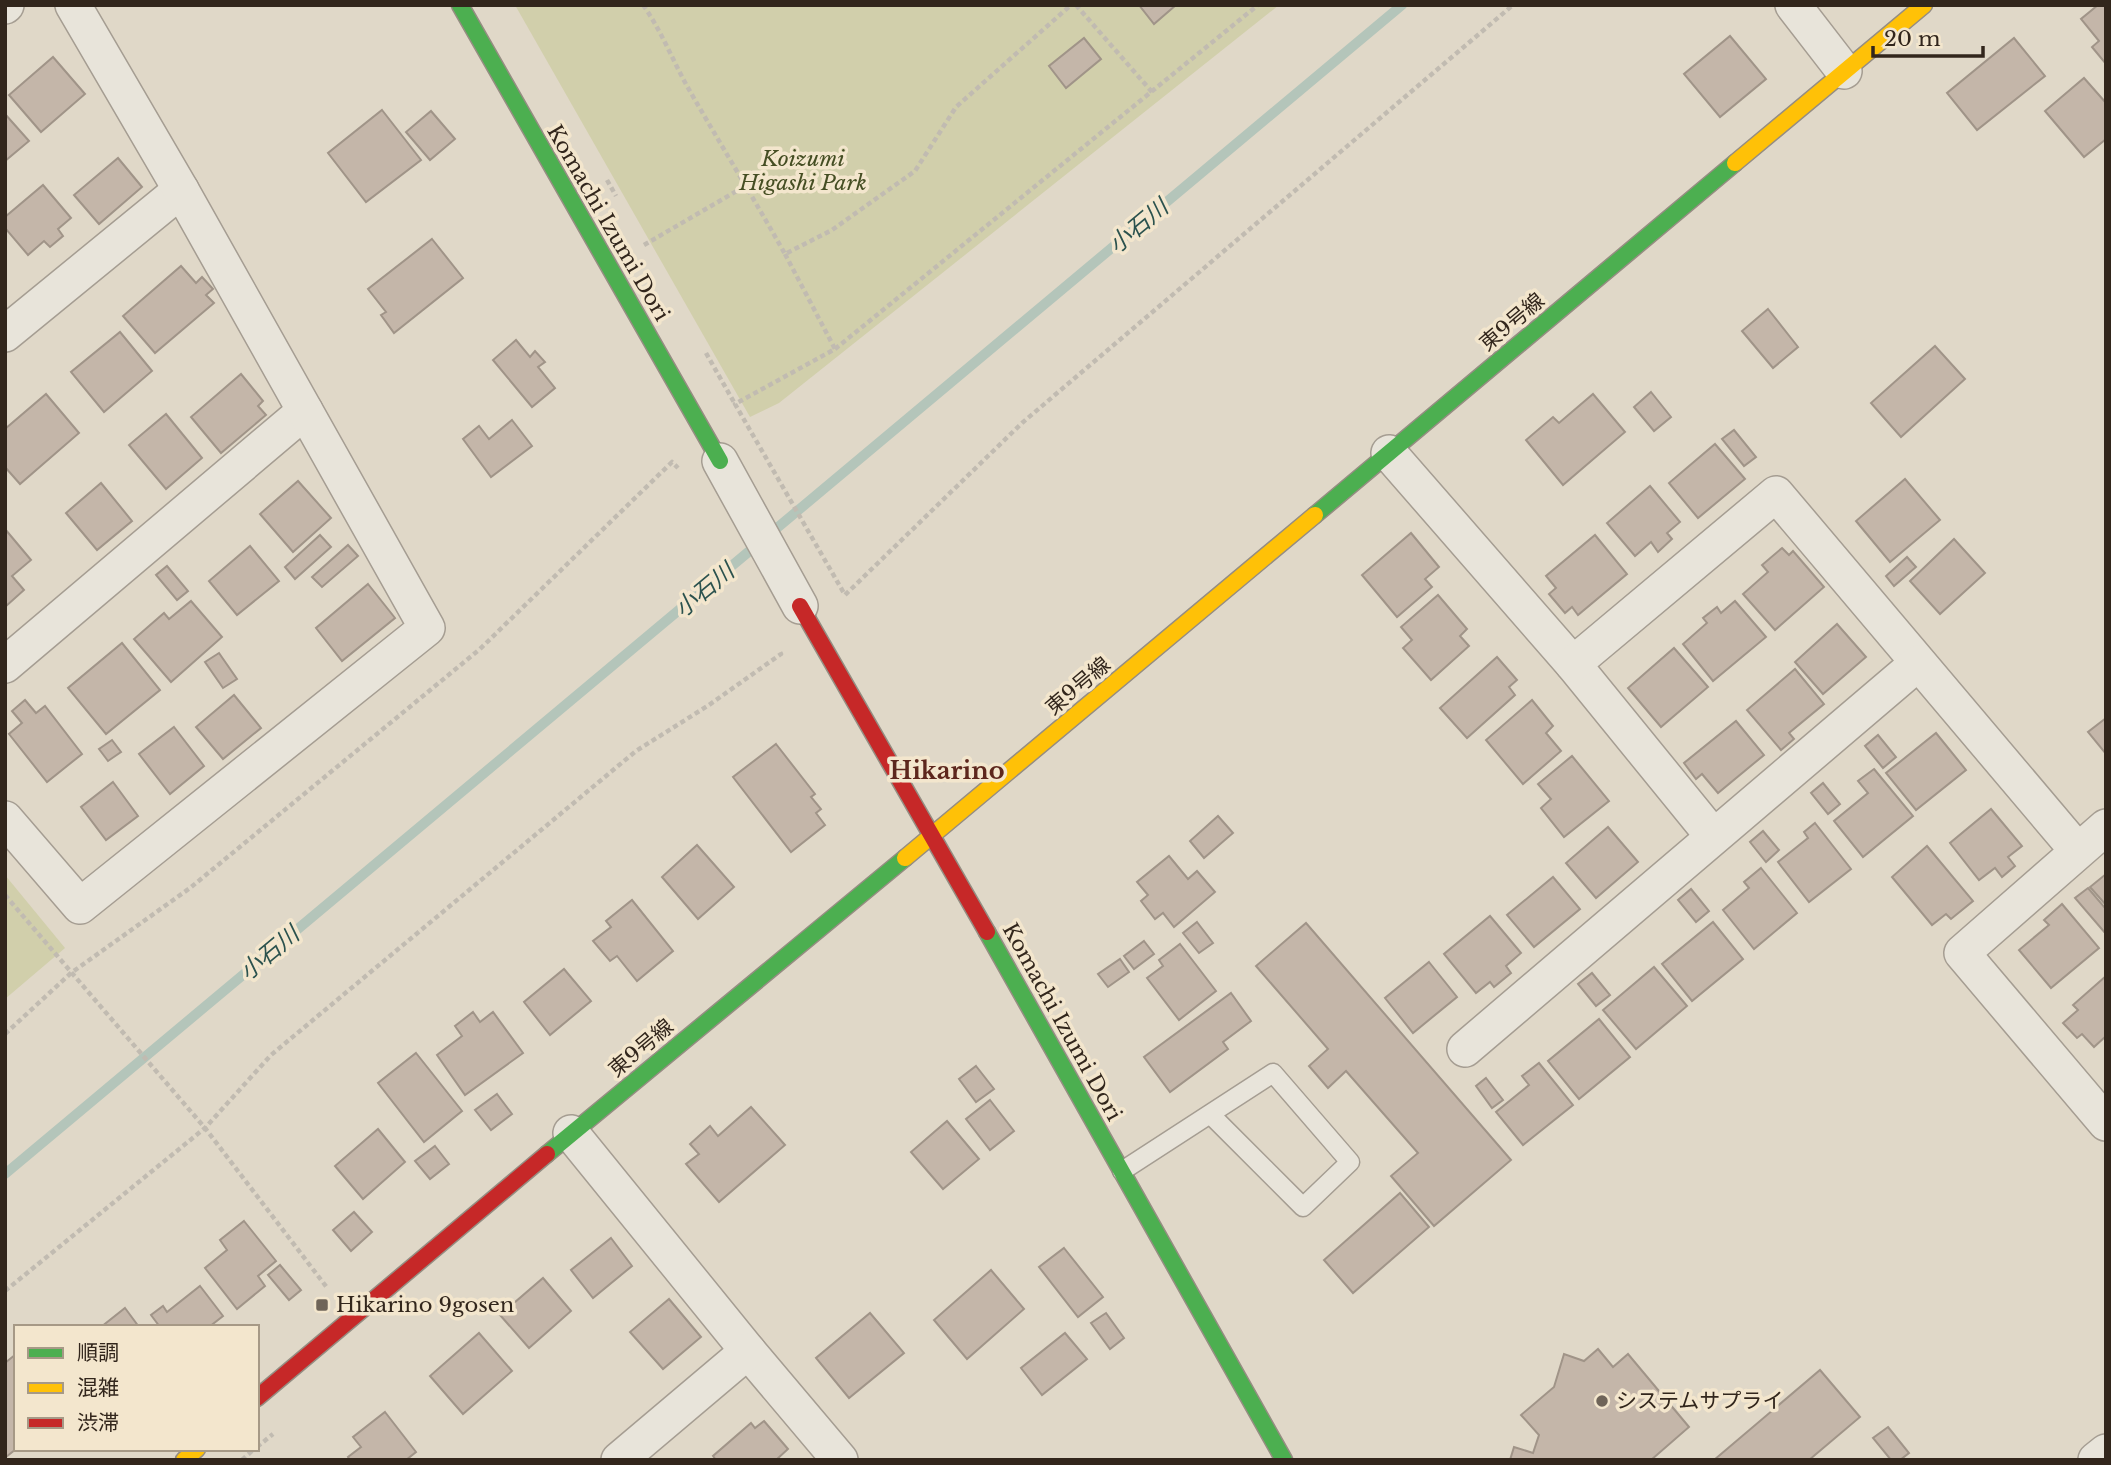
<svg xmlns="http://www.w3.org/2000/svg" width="2111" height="1465" font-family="'Libre Baskerville','Noto Sans JP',serif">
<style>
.green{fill:#d1cfab}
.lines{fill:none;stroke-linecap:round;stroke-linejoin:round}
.stream{stroke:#b4c5ba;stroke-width:10}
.building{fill:#c4b6a9;stroke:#a09488;stroke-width:2}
.lane-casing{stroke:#a59d92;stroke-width:21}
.street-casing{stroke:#a59d92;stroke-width:38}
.fast-casing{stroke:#958d82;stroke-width:19}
.slow-casing{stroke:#958d82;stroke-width:19}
.jam-casing{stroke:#958d82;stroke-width:19}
.path{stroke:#c1bbb1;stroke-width:4.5;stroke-dasharray:5 3.5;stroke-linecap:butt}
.lane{stroke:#e8e4da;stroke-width:18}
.street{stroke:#e8e4da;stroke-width:35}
.fast{stroke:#4caf50;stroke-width:16}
.slow{stroke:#ffc107;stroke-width:16}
.jam{stroke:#c62828;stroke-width:16}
.poi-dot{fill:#6f6458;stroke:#f3e6cd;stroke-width:2.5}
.labels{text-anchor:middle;stroke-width:7;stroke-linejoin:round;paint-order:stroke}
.park-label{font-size:21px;font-style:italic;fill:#454e23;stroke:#f3e6cd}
.street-label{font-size:21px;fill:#32261c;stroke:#f3e6cd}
.poi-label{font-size:21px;fill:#32261c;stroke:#f3e6cd;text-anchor:start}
.water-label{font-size:23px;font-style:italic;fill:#2b524e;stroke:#f3e6cd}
.quarter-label{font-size:24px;font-weight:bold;fill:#5d271d;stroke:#f3e6cd}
</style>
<rect width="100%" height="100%" fill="#e0d8c8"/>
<!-- green -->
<g class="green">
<polygon points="515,5 1279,5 779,403 750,417"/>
<polygon points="5,875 65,948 5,999"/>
</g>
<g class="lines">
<!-- stream -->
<polyline class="stream" points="5,1174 1402,5"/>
</g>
<!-- building -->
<g class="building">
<polygon points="1139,5 1176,5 1154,24"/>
<polygon points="2098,5 2106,5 2106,64 2092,47 2099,41 2081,19"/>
<polygon points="1730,36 1766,79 1720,117 1684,74"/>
<polygon points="1084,38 1101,59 1066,88 1049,66"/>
<polygon points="2014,38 2045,76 1977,130 1947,93"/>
<polygon points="53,57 85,94 41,132 9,95"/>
<polygon points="2084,78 2106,103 2106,139 2084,157 2045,111"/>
<polygon points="382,110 421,160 366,202 328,153"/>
<polygon points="431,111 455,139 430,160 406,132"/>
<polygon points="5,114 29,141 5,161"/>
<polygon points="118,158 142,187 99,224 74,195"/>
<polygon points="43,185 71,218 58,229 63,236 50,247 44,241 28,255 5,228 5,217"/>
<polygon points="432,239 463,278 394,333 381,315 386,312 368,289"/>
<polygon points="181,266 196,283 202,277 213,289 206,295 214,303 155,353 123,316"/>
<polygon points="1768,309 1798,347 1773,368 1742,331"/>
<polygon points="120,332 152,371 104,412 71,372"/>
<polygon points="516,340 530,357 535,351 545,362 538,367 555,388 532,407 493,360"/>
<polygon points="1935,346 1965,379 1901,437 1871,403"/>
<polygon points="241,374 263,401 258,406 266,415 221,453 191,417"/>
<polygon points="1651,392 1671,417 1654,431 1634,407"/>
<polygon points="46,394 79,433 20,484 5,467 5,429"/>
<polygon points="1593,394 1625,432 1563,485 1526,440 1553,417 1559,423"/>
<polygon points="166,414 202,458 166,489 129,445"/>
<polygon points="512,420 532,446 491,477 463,439 479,426 489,439"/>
<polygon points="1734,430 1756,457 1744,466 1722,439"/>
<polygon points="1715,444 1745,479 1698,518 1669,483"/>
<polygon points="1905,479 1940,520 1890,562 1856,521"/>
<polygon points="298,481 331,518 293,552 260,514"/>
<polygon points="101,483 132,521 97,550 66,513"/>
<polygon points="1650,486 1680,522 1667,533 1672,539 1658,552 1651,542 1635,556 1607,523"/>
<polygon points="5,529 31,560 12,576 24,590 5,607"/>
<polygon points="1411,533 1439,567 1425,579 1432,587 1397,617 1362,575"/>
<polygon points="320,535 331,547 295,579 285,567"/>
<polygon points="1595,535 1627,574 1578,615 1572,607 1565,613 1549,594 1556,588 1546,576"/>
<polygon points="1954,539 1985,573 1940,614 1910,581"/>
<polygon points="348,545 358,556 322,587 312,577"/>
<polygon points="250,546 279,581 237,615 209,581"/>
<polygon points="1782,548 1789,555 1793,551 1824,587 1775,630 1743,594 1768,572 1762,565"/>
<polygon points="1907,557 1916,567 1894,586 1886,576"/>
<polygon points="167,566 188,591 177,600 156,575"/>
<polygon points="368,584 395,618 342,661 316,628"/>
<polygon points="1438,595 1467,629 1460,636 1469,646 1431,680 1403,648 1412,640 1401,627"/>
<polygon points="191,601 222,637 171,682 134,639 164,613 169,619"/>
<polygon points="1735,601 1766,637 1713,681 1683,644 1707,623 1703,618 1717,607 1721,613"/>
<polygon points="1837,624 1866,657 1823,694 1795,662"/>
<polygon points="122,643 160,690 106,734 68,688"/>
<polygon points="1674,648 1708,687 1661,727 1628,688"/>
<polygon points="219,653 237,679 223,688 205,662"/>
<polygon points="1497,657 1517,680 1509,687 1515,695 1467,738 1440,708"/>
<polygon points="1795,669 1824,704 1789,733 1794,739 1781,750 1747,710"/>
<polygon points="234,695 261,728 223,759 196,727"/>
<polygon points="25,700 36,713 45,706 82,754 47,782 9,734 22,723 12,711"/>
<polygon points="1532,700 1553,726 1546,733 1561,751 1523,784 1486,740"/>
<polygon points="2106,718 2106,754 2088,732"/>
<polygon points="1736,721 1764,755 1718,793 1702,774 1696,779 1684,763"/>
<polygon points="174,727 204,766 170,794 139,754"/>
<polygon points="1936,733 1966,770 1916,810 1886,773"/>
<polygon points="1878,735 1896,757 1883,768 1865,746"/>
<polygon points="112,740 121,752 108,761 99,749"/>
<polygon points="776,744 815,794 811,797 821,809 816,813 825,825 791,852 733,777"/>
<polygon points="1572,756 1609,801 1564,837 1541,808 1551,799 1538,784"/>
<polygon points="1874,769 1913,816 1863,857 1834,821 1868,793 1858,781"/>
<polygon points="113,782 138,816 106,840 81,807"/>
<polygon points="1823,783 1840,804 1828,814 1811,793"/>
<polygon points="1991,809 2022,846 2008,857 2015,866 2002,877 1995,868 1979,880 1950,843"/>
<polygon points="1218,816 1233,833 1204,858 1190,841"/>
<polygon points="1815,823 1851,869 1809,902 1778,862 1808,838 1804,832"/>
<polygon points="1608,827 1638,862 1596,898 1566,863"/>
<polygon points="1763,831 1779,850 1766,862 1750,842"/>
<polygon points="697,845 734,887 698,919 662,877"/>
<polygon points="1927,846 1973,901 1951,919 1946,914 1932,925 1892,877"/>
<polygon points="1169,856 1188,879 1197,871 1215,892 1174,927 1163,913 1155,919 1141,901 1148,895 1137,882"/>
<polygon points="1761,868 1797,913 1754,949 1723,910 1749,888 1744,882"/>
<polygon points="2106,874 2106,905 2090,887"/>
<polygon points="1553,877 1580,909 1534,947 1507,915"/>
<polygon points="2088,888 2106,909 2106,934 2075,898"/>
<polygon points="1691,889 1709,911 1696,922 1678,900"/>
<polygon points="632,900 673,951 637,981 617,956 610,961 593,941 611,927 606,921"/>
<polygon points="2062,904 2099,948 2051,988 2019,950 2049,925 2044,920"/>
<polygon points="1490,916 1521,953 1506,966 1511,973 1494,987 1490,982 1476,993 1444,954"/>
<polygon points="1197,922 1213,943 1199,953 1183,933"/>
<polygon points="1713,922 1743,959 1692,1001 1662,964"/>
<polygon points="1306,923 1511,1160 1434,1226 1391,1176 1418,1153 1346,1071 1328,1088 1309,1066 1328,1049 1256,966"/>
<polygon points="1144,941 1154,954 1134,969 1124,956"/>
<polygon points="1180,944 1216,991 1179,1020 1147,978 1163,966 1159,960"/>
<polygon points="1120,959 1129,972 1108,987 1098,974"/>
<polygon points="1429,962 1457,997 1413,1033 1385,998"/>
<polygon points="1654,967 1687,1006 1636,1049 1603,1010"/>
<polygon points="564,969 591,1001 550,1035 524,1002"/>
<polygon points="1592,973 1610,995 1596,1006 1578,984"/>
<polygon points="2106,976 2106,1036 2094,1047 2082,1034 2077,1038 2063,1023 2078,1010 2073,1005"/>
<polygon points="1231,993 1251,1021 1223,1042 1228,1049 1170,1092 1144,1057"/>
<polygon points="473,1012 480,1022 493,1012 523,1053 465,1095 437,1055 462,1036 455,1026"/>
<polygon points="1599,1019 1630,1057 1579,1099 1548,1061"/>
<polygon points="416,1053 462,1111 424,1142 378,1083"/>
<polygon points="1539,1063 1573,1105 1523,1145 1496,1112 1529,1085 1522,1076"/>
<polygon points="976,1066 994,1089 976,1102 959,1079"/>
<polygon points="1486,1078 1503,1100 1492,1108 1476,1086"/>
<polygon points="497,1094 512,1114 491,1130 475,1110"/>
<polygon points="990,1100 1014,1131 990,1150 966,1119"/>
<polygon points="751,1107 785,1145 719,1202 686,1164 699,1154 690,1144 710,1126 718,1136"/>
<polygon points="947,1121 979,1159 943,1189 911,1152"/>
<polygon points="378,1129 405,1162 363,1199 335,1166"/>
<polygon points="435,1146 449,1164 430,1179 415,1161"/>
<polygon points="1400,1193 1429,1227 1353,1293 1324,1260"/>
<polygon points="354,1212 372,1232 351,1251 333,1230"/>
<polygon points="244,1221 276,1261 258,1276 265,1286 237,1309 205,1268 227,1250 220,1240"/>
<polygon points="611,1238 632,1266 593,1298 571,1270"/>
<polygon points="1064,1248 1103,1297 1078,1317 1039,1267"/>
<polygon points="280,1265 301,1290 289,1300 268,1275"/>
<polygon points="991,1270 1024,1309 967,1359 934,1320"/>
<polygon points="543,1278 571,1311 529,1348 500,1315"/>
<polygon points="200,1286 223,1316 209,1327 160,1327 151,1315 163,1306 167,1312"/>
<polygon points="669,1299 701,1337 663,1369 630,1332"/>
<polygon points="125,1308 139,1327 101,1327"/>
<polygon points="870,1313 904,1353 849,1398 816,1358"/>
<polygon points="1106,1313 1124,1338 1110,1349 1091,1323"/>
<polygon points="479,1333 512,1371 463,1414 430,1376"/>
<polygon points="1065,1333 1087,1359 1042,1395 1021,1368"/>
<polygon points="1598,1349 1613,1367 1628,1354 1689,1427 1651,1460 1510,1460 1514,1447 1533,1453 1539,1435 1521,1415 1554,1387 1564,1354 1584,1361"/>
<polygon points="16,1354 16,1449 6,1457 5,1363"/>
<polygon points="1820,1370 1860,1417 1809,1460 1714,1460"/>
<polygon points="385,1412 416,1452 406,1460 350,1460 348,1457 361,1447 353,1437"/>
<polygon points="764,1421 788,1449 776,1460 716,1460 713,1456 751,1423 755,1428"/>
<polygon points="1888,1427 1909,1453 1900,1460 1891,1460 1873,1438"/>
</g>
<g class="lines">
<!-- lane casing -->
<g class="lane-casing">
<polyline id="lane" points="1122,1171 1273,1073 1350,1162 1303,1207 1210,1114"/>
</g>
<!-- street casing -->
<g class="street-casing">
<g id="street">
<polyline points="1793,5 1844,71"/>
<polyline points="5,6 6,5"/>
<polyline points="5,334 181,190"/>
<polyline points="1389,453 1573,664 1713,836"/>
<polyline points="720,461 800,606"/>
<polyline points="1573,664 1776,494 2077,850"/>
<polyline points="5,665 305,411"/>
<polyline points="5,819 80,906 427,628 181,190 73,5"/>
<polyline points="2106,827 1962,953 2106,1123"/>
<polyline points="1465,1049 1918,663"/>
<polyline points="571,1133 748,1351 840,1460"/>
<polyline points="619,1460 748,1351"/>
<polyline points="2096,1460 2106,1452"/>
</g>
</g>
<!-- fast casing -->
<g class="fast-casing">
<g id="fast">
<polyline points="460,5 720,461"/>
<polyline points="1315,515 1735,163"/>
<polyline points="987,932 1284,1460"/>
<polyline points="547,1154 905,858"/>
</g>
</g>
<!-- slow casing -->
<g class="slow-casing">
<g id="slow">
<polyline points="1735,163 1924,5"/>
<polyline points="905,858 1315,515"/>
<polyline points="184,1460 197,1449"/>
</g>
</g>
<!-- jam casing -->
<g class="jam-casing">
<g id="jam">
<polyline points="800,606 987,932"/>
<polyline points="257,1398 547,1154"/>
</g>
</g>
<!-- path -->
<g class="path">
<path d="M643,5C661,30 672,59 687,86C719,142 753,197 785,254L832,230L915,171L956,107L1071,5"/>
<polyline points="1076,5 1152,92"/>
<polyline points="607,180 616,196"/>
<polyline points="644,245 747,185"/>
<polyline points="785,254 835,349 735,404 845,595 1022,423 1513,5"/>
<polyline points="835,349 1258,5"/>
<polyline points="706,353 735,404"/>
<polyline points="5,895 205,1128 328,1289"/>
<polyline points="5,1034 71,973 190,888 480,649 672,462 678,468"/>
<polyline points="5,1291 205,1128 271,1055 636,751 709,705 781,654 779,650"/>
<polyline points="257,1447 273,1434"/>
<polyline points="242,1460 254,1449"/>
</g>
<!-- lane -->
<use href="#lane" class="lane"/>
<!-- street -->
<use href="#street" class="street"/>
<!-- fast -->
<use href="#fast" class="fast"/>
<!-- slow -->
<use href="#slow" class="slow"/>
<!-- jam -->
<use href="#jam" class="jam"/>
</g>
<!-- markers -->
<g class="poi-dot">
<rect x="315" y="1298" width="14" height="14" rx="3.5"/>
<circle cx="1602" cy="1401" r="7"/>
</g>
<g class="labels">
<!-- park labels -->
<g class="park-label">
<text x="803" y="166">Koizumi<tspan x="803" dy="24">Higashi Park</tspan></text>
</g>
<!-- street labels -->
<g class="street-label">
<text transform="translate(608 223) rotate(60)" y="7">Komachi Izumi Dori</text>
<text transform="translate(1512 322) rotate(-40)" y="7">東9号線</text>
<text transform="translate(1078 686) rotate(-40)" y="7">東9号線</text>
<text transform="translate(1062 1022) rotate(61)" y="7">Komachi Izumi Dori</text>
<text transform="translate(641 1048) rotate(-40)" y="7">東9号線</text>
</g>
<!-- poi labels -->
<g class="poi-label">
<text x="336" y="1312">Hikarino 9gosen</text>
<text x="1616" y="1408">システムサプライ</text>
</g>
<!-- water labels -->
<g class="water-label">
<text transform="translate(1138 226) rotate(-40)" y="8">小石川</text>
<text transform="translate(704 590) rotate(-40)" y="8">小石川</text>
<text transform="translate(269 953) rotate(-40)" y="8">小石川</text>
</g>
<!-- quarter labels -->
<g class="quarter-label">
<text x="947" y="779">Hikarino</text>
</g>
</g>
<!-- border -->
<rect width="2111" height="1465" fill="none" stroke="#32261c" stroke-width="14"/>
<!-- legend -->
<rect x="14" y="1325" width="245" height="126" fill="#f3e6cd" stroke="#a69986" stroke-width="2"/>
<rect x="28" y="1348" width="35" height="10" fill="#4caf50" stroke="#a69986" stroke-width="2"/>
<text x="77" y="1360" font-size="21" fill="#32261c">順調</text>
<rect x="28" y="1383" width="35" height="10" fill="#ffc107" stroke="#a69986" stroke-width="2"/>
<text x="77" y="1395" font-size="21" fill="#32261c">混雑</text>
<rect x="28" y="1418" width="35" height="10" fill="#c62828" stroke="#a69986" stroke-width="2"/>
<text x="77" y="1430" font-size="21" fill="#32261c">渋滞</text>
<!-- scale -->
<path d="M1873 46v10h110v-10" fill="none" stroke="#32261c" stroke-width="3.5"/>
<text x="1884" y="46" font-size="21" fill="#32261c" stroke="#f3e6cd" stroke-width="5" paint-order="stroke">20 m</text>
</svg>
